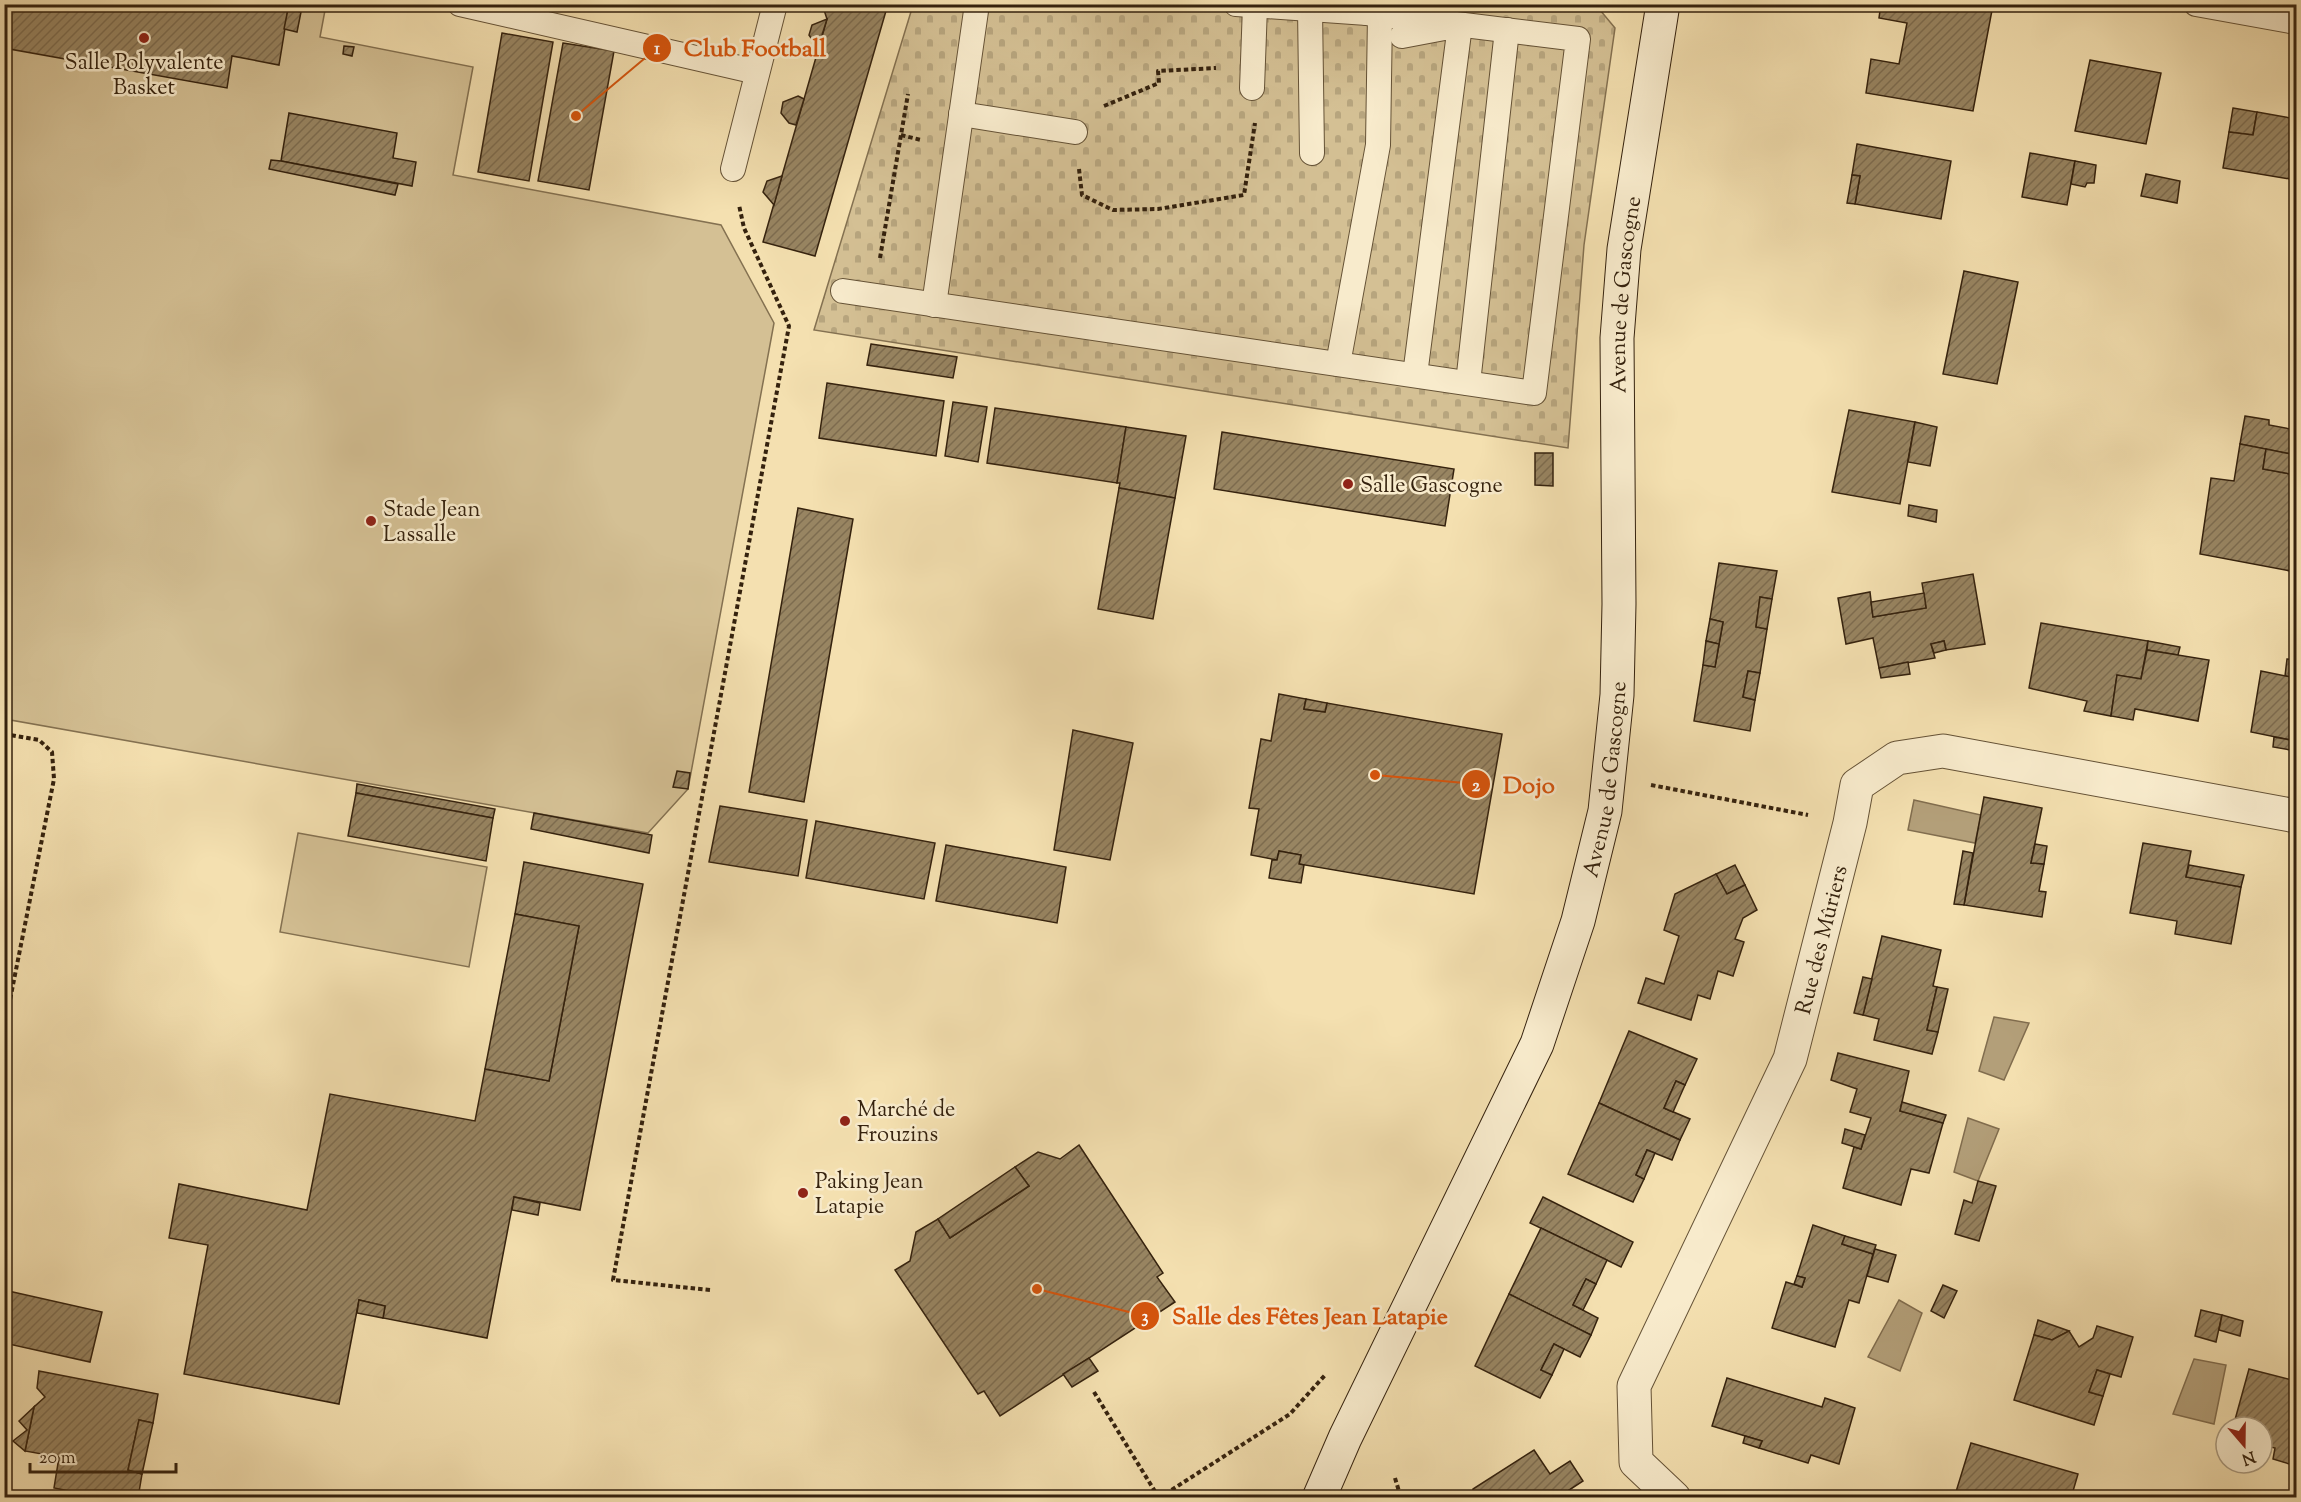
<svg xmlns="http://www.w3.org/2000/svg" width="2301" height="1502" font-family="'Sorts Mill Goudy',serif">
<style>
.green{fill:#d4c094;stroke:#847151;stroke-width:1.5}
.cemetery{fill:url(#cemetery-stones);stroke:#847151;stroke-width:1.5}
.water{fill:#b39f79;stroke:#816d4e;stroke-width:1.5}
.building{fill:url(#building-hatch);stroke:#35220e;stroke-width:1.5}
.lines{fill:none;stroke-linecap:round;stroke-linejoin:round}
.lane-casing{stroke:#655236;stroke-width:26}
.street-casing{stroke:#655236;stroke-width:35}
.secondary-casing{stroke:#35220e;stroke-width:35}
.path{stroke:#35220e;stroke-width:4;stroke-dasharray:4.5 3;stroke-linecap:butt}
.lane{stroke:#f8ebcc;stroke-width:24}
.street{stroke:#f8ebcc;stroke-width:33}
.secondary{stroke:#f8ebcc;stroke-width:33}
.poi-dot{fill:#8f2418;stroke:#f8ebcc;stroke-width:2}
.labels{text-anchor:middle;stroke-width:5;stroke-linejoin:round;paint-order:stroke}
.poi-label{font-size:22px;fill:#35220e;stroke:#f8ebcc;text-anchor:start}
.street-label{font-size:22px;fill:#35220e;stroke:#f8ebcc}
.leader{fill:none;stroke:#d6540c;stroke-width:2}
.callout-dot{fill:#d6540c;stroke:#f8ebcc;stroke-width:2}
.mark-label{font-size:18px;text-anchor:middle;font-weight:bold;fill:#fff}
.callout-label{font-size:24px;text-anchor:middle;font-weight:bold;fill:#d6540c;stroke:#f8ebcc;stroke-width:5;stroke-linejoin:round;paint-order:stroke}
</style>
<defs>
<pattern id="cemetery-stones" width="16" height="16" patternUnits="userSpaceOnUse" patternTransform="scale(1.5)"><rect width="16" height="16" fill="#d4c094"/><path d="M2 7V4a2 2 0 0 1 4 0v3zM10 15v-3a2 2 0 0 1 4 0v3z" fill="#b7a57e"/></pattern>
<pattern id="building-hatch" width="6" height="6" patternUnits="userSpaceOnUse" patternTransform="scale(1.5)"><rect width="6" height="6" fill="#988562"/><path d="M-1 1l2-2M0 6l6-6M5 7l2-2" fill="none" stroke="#7d6c4f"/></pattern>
</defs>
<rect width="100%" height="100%" fill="#f4e0b0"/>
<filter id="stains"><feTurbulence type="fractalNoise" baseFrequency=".00333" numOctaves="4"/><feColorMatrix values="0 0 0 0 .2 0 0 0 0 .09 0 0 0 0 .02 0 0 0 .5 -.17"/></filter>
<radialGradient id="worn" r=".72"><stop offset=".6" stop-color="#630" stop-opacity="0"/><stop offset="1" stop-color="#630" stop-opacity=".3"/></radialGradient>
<!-- green -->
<g class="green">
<polygon points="4,5 326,5 320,37 473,67 453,175 721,225 774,323 688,789 648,833 5,719"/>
<polygon points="298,833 487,867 469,967 280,932"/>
</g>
<!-- cemetery -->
<polygon class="cemetery" points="1595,4 1615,28 1584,245 1568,448 814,330 913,5"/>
<!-- water -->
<g class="water">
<polygon points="1914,800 1981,815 1975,843 1908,830"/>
<polygon points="1994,1017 2029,1023 2004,1080 1979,1071"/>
<polygon points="1968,1118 1999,1129 1978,1181 1954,1172"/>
<polygon points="1899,1300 1922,1313 1900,1371 1868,1357"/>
<polygon points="2194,1359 2226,1365 2214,1424 2173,1414"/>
</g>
<!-- building -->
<g class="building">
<polygon points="4,4 289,4 279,65 232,56 227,88 4,48"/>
<polygon points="822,4 888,4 815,256 763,242 827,19"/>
<polygon points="1881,4 1993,5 1973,111 1866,93 1871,59 1899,64 1907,23 1879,18"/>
<polygon points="288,9 301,12 297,32 284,29"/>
<polygon points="827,19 818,48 809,35 812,25"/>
<polygon points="502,33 553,42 529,181 478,172"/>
<polygon points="563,43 614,51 589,190 538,181"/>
<polygon points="344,46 354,47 352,56 343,54"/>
<polygon points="2090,60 2161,73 2146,144 2075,131"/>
<polygon points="798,96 804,99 796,125 789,123 781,113 783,102"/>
<polygon points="2233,108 2257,112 2253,135 2229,132"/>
<polygon points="2257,112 2296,119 2296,180 2223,168 2229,132 2253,135"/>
<polygon points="289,113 397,133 393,158 416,162 412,186 281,161"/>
<polygon points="1857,144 1951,161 1941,219 1855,204 1860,176 1852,175"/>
<polygon points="2030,153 2075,161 2067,205 2022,197"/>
<polygon points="271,160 281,161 398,184 395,195 269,169"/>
<polygon points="2075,161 2096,165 2094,183 2087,183 2085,187 2071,184"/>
<polygon points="2146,174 2180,181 2177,203 2141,196"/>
<polygon points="1852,175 1860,176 1855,204 1847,203"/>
<polygon points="782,176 774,205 763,192 767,181"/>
<polygon points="1964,271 2018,282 1997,384 1943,374"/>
<polygon points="871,344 957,357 953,378 867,365"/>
<polygon points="827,383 944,401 936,456 819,438"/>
<polygon points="953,402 987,407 978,462 945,456"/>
<polygon points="995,408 1126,427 1117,483 987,463"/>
<polygon points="1849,410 1915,422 1900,504 1832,492"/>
<polygon points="2245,416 2269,420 2269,425 2296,430 2296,455 2240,444"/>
<polygon points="1915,422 1937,427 1930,466 1908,462"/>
<polygon points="1126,427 1186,436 1175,498 1119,488 1120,483 1117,483"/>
<polygon points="1222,432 1454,469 1445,526 1214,489"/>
<polygon points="2240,444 2266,449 2263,469 2296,475 2296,572 2200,554 2211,478 2234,481"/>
<polygon points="2266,449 2296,455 2296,475 2263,469"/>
<polygon points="1535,453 1553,453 1553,486 1535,485"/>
<polygon points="1119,488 1175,498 1153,619 1098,609"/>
<polygon points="1909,505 1937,510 1936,522 1908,516"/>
<polygon points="798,508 853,519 804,802 749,792"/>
<polygon points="1719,563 1777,571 1772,599 1760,597 1756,627 1767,629 1760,673 1748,671 1743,697 1755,700 1750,731 1694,721 1703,665 1715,667 1723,622 1710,619"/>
<polygon points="1973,574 1985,644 1946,650 1944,641 1931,644 1935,658 1879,668 1873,638 1846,644 1838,598 1870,592 1873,617 1926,608 1922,583"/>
<polygon points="1924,593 1926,608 1873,617 1871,602"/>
<polygon points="1760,597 1772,599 1767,629 1756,627"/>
<polygon points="1710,619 1723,622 1719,644 1706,641"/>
<polygon points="2041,623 2148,641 2141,679 2117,675 2111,716 2084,711 2087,701 2029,688"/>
<polygon points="1706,641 1719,644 1715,667 1703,665"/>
<polygon points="1944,641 1946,650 1934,653 1931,644"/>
<polygon points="2148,641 2180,647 2178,655 2147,650"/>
<polygon points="2147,650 2209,660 2198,721 2135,709 2133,720 2111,716 2117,675 2141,679"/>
<polygon points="2287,659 2296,660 2296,678 2285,676"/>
<polygon points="1908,662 1910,674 1881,678 1879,668"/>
<polygon points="1748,671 1760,673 1755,700 1743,697"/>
<polygon points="2261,671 2296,678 2296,741 2251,732"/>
<polygon points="1279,694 1306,699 1304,709 1325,712 1327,703 1502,734 1474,894 1299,864 1301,855 1279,851 1277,860 1251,855 1259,809 1249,808 1261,739 1271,741"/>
<polygon points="1306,699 1327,703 1325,712 1304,709"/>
<polygon points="1073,730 1133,743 1110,860 1054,850"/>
<polygon points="2274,737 2296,741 2296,751 2273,747"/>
<polygon points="677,771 690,773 688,789 673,787"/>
<polygon points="357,784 495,809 493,818 356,793"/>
<polygon points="356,793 493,818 486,861 348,836"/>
<polygon points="1984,797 2042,808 2031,863 2044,864 2039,891 2046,892 2042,917 1964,905"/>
<polygon points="720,806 807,820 798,876 709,862"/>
<polygon points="534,813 652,835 649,853 531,829"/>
<polygon points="816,821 935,843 924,899 806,878"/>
<polygon points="2143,843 2191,851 2186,877 2241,887 2231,944 2175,934 2177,921 2130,913"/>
<polygon points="2035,844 2047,846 2044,864 2031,863"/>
<polygon points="946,845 1066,867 1057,923 936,901"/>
<polygon points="1279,851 1301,855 1299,864 1304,865 1301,883 1269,878 1272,860 1277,860"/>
<polygon points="1963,851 1973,853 1964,905 1954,904"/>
<polygon points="524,862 643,884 580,1210 514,1197 487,1338 383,1318 385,1306 359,1300 339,1404 184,1374 208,1245 169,1238 179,1184 307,1210 330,1094 475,1121 485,1069 549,1081 579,926 515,914"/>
<polygon points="1735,865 1745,885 1727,894 1716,874"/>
<polygon points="2189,865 2244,875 2241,887 2186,877"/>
<polygon points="1716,874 1727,894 1745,885 1757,910 1743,918 1735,939 1744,942 1733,976 1718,971 1710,999 1698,995 1691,1020 1638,1003 1646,978 1664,984 1679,936 1664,930 1675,894"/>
<polygon points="515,914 579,926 549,1081 485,1069"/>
<polygon points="1882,936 1941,950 1933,986 1937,987 1927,1030 1938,1032 1932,1054 1874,1040 1879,1019 1863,1015"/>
<polygon points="1863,977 1872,979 1863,1015 1854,1013"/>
<polygon points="1937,987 1948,989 1938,1032 1927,1030"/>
<polygon points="1629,1031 1697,1059 1685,1085 1676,1081 1664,1108 1690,1119 1680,1140 1599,1103"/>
<polygon points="1838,1053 1909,1071 1900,1111 1943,1123 1929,1173 1911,1169 1901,1205 1843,1188 1854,1147 1861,1149 1871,1118 1850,1112 1857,1089 1831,1080"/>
<polygon points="1676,1081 1685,1085 1673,1112 1664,1108"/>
<polygon points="1902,1102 1946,1115 1943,1123 1900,1111"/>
<polygon points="1599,1103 1680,1140 1672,1160 1647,1150 1636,1175 1644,1179 1633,1202 1568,1174"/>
<polygon points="1845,1129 1865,1135 1861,1149 1842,1143"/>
<polygon points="1079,1145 1163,1273 1157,1277 1175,1302 1000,1416 984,1391 978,1394 895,1270 910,1261 916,1232 938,1219 950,1238 1029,1186 1015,1167 1038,1152 1060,1159"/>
<polygon points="1647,1150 1655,1153 1644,1179 1636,1175"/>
<polygon points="1015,1167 1029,1186 950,1238 938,1219"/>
<polygon points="1978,1181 1996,1186 1979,1241 1955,1234 1964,1200 1972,1203"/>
<polygon points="514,1197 540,1203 538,1215 512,1210"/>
<polygon points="1543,1197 1633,1242 1621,1267 1530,1223"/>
<polygon points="1813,1225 1845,1236 1842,1244 1873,1254 1859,1303 1849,1300 1835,1347 1772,1328 1786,1282 1802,1287 1805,1278 1797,1276"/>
<polygon points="1541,1228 1607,1260 1596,1284 1586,1279 1573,1305 1598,1318 1591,1335 1509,1294"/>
<polygon points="1845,1236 1876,1245 1873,1254 1842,1244"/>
<polygon points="1875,1249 1896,1255 1888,1282 1867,1276"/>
<polygon points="1797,1276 1805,1278 1802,1287 1794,1284"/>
<polygon points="1586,1279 1596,1284 1583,1310 1573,1305"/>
<polygon points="1943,1285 1957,1291 1944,1318 1931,1311"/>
<polygon points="4,1290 102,1312 90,1362 4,1343"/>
<polygon points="1509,1294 1591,1335 1580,1357 1554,1344 1541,1370 1552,1375 1540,1398 1475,1366"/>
<polygon points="359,1300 385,1306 383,1318 357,1313"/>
<polygon points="2201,1310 2222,1315 2216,1342 2195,1336"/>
<polygon points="2222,1315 2243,1321 2240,1336 2219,1330"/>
<polygon points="2038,1320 2069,1331 2052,1340 2034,1335"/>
<polygon points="2097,1326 2133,1337 2121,1377 2097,1370 2089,1392 2103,1396 2094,1425 2014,1400 2034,1335 2052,1340 2069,1331 2079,1347 2093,1338"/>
<polygon points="1554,1344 1564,1349 1552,1375 1541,1370"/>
<polygon points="1089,1358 1098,1371 1072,1387 1063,1374"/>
<polygon points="2249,1369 2296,1381 2292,1393 2296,1394 2296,1466 2273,1459 2275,1448 2262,1445 2262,1427 2233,1427"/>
<polygon points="2097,1370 2110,1374 2103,1396 2089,1392"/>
<polygon points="39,1371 158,1394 153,1423 139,1420 128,1470 142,1474 138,1498 105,1498 54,1488 59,1457 25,1451 34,1407 45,1397 37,1388"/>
<polygon points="1727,1378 1822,1407 1825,1398 1855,1408 1839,1464 1811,1455 1808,1463 1759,1448 1762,1441 1712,1426"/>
<polygon points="34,1407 25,1451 13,1441 27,1430 19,1421"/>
<polygon points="139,1420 153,1423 142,1474 128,1470"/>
<polygon points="1745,1436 1762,1441 1759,1448 1743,1443"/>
<polygon points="1971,1443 2078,1474 2071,1498 1963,1498 1955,1495"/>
<polygon points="1534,1450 1550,1474 1570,1461 1583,1481 1557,1498 1472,1498 1473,1489"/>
</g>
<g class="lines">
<!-- lane casing -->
<g class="lane-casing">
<g id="lane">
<polyline points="460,4 757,72"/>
<polyline points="1236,4 1367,13"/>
<polyline points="2196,4 2296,22"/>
<polyline points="1310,9 1312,153"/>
<polyline points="1402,36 1460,25 1415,375"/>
<polyline points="1252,88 1255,6"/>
<polyline points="961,114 1075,132"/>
<polyline points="733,169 775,4"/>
<polyline points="843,291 1534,393 1578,39 1367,13 1368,4"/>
<polyline points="934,305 977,4"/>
<polyline points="1338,364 1378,145 1380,15"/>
<polyline points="1468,383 1507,30"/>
</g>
</g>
<!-- street casing -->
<g class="street-casing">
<g id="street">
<path id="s1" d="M1674,1498L1636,1462L1634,1386L1790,1059L1850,823L1857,785L1897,758L1943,751L2296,816"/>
</g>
</g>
<!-- secondary casing -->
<g class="secondary-casing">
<g id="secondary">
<path id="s2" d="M1319,1498L1345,1438L1537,1044L1578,921L1605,811L1617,695L1619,604L1617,338L1624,249L1663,4"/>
</g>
</g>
<!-- path -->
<g class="path">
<polyline points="1104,106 1159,83 1158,71 1216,68"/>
<polyline points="901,135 921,140"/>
<polyline points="1079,169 1082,195 1113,210 1158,209 1244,195 1255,123"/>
<polyline points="880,258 908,94"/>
<polyline points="4,734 39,740 52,752 54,779 4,1030"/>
<polyline points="1651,785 1808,815"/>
<polyline points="710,1290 613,1280 789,326 744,228 739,205"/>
<polyline points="1094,1392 1159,1498"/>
<polyline points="1395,1478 1401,1498"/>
<polyline points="1159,1498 1290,1414 1326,1374"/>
</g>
<!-- lane -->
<use href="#lane" class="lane"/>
<!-- street -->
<use href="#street" class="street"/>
<!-- secondary -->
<use href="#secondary" class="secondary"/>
</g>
<!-- markers -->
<g class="poi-dot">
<circle cx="144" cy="38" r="6"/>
<circle cx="1348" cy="484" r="6"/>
<circle cx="371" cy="521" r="6"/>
<circle cx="845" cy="1121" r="6"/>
<circle cx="803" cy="1193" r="6"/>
</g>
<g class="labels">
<!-- poi labels -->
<g class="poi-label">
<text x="144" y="69" text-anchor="middle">Salle Polyvalente<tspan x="144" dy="25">Basket</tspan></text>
<text x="1360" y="492">Salle Gascogne</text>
<text x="383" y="516">Stade Jean<tspan x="383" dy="25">Lassalle</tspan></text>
<text x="857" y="1116">Marché de<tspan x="857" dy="25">Frouzins</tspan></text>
<text x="815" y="1188">Paking Jean<tspan x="815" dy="25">Latapie</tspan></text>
</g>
<!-- street labels -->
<g class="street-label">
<text dy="8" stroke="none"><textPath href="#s2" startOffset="1264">Avenue de Gascogne</textPath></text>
<text dy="8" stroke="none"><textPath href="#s2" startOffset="778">Avenue de Gascogne</textPath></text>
<text dy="8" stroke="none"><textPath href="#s1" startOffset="614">Rue des Mûriers</textPath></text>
</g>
</g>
<!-- callouts -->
<path class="leader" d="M576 116L657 48M1375 775L1476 784M1037 1289L1145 1316"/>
<g class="callout-dot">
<circle cx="576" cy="116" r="6"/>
<circle cx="1375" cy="775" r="6"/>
<circle cx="1037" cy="1289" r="6"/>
<circle cx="657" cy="48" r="15"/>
<circle cx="1476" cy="784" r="15"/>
<circle cx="1145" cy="1316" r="15"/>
</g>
<g class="mark-label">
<text x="657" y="54">1</text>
<text x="1476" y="791">2</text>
<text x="1145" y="1322">3</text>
</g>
<g class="callout-label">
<text x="755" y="56">Club Football</text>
<text x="1529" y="793">Dojo</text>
<text x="1310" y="1324">Salle des Fêtes Jean Latapie</text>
</g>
<!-- margin -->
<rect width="2301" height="1502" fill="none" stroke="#f4e0b0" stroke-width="24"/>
<rect x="6" y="6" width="2289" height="1490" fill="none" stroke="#35220e" stroke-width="3"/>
<rect x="12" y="12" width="2277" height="1478" fill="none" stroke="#35220e" stroke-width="1.5"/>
<!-- north arrow -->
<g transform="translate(2244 1445) rotate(160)"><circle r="28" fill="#f8ebcc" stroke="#aa9b80" stroke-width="1.5"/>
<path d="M0-4.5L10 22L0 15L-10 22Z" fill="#8f2418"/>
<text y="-9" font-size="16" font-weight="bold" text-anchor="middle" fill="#35220e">N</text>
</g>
<!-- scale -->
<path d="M30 1463v9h146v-9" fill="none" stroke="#35220e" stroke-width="3"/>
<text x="39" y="1463" font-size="18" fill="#35220e" stroke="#f8ebcc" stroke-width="4.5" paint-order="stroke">20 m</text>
<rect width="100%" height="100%" filter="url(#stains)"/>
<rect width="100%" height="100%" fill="url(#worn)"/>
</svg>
